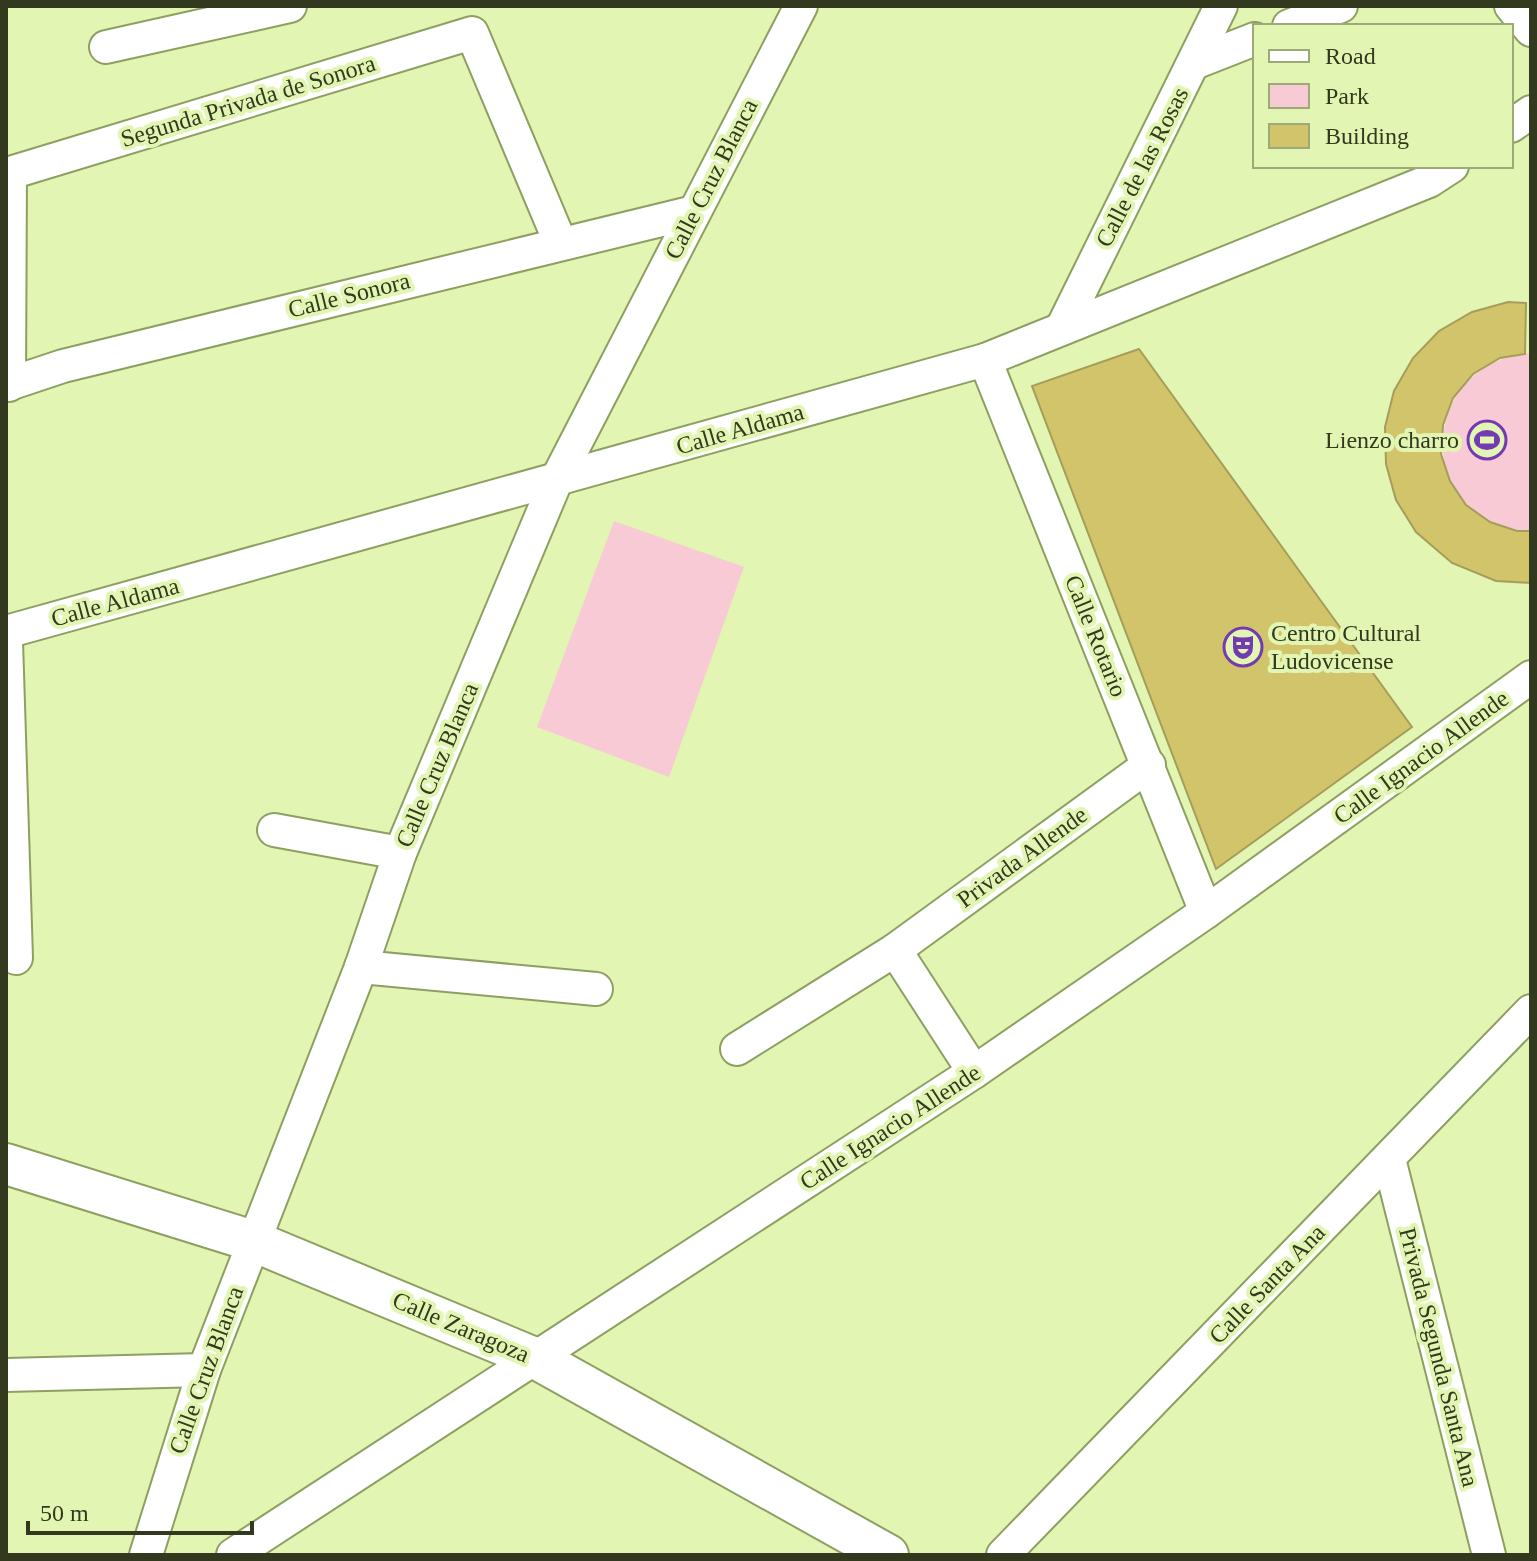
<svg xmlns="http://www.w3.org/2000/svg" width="1537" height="1561" font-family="Georgia,serif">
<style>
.green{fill:#f7cad5}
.building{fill:#d1c46a;stroke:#a69d5b;stroke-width:2}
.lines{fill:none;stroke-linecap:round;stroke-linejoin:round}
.minor-casing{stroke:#8e9f61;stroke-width:36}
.tertiary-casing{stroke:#8e9f61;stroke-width:44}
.minor{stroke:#fff;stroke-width:32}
.tertiary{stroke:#fff;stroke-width:40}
.labels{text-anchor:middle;stroke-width:8;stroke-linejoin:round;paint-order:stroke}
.street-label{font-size:24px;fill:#32391e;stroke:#e2f5b3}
.poi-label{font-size:24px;fill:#32391e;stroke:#e2f5b3;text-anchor:end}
</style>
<rect width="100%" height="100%" fill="#e2f5b3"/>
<!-- green -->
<g class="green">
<path d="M1531,353V531C1416,532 1411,363 1531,353Z"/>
<polygon points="614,521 744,567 669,777 537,727"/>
</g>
<!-- building -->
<g class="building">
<polygon points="1508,302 1526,303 1525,354 1500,358 1473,374 1453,398 1443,425 1441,454 1450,481 1466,505 1490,522 1517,531 1531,531 1531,583 1496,581 1452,563 1416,532 1396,500 1386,464 1385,427 1394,391 1413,358 1439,331 1472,312"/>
<polygon points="1139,349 1412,727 1216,869 1032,386"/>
</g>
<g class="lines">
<!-- minor casing -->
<g class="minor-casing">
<g id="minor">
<polyline points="1511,6 1531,30"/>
<polyline points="1289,26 1341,6"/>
<polyline points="106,47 290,6"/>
<polyline points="1194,63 1255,39"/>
<polyline points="1511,126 1531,112"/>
<polyline points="1062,328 1221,6"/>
<polyline points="985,360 1206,912"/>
<polyline points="6,385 63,366 694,212"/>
<polyline points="9,385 10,173 472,33 560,242"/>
<polyline points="6,632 985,360 1429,181 1452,166"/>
<polyline points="6,641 16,958"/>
<polyline points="274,830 400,853"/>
<polyline points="895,950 974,1072"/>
<polyline points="361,967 596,989"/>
<polyline points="737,1049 895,950 1149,765"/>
<polyline points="1389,1159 1489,1555"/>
<polyline points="6,1375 204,1370"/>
<polyline points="146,1555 204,1370 361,967 400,853 556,481 801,6"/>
<polyline points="233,1555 974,1072 1206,912 1531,677"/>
<polyline points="1003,1555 1531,1011"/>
</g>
</g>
<!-- tertiary casing -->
<g class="tertiary-casing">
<polyline id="tertiary" points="6,1164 253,1241 537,1359 888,1555"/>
</g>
<!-- minor -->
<use href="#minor" class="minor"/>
<!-- tertiary -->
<use href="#tertiary" class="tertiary"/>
</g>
<!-- icons -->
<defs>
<g id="stadium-ring" transform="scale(2)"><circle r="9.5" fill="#e2f5b3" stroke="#723bb1" stroke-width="1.5"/><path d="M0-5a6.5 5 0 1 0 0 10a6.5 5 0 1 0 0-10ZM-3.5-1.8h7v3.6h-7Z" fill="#723bb1"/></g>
<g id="theatre-ring" transform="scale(2)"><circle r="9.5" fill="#e2f5b3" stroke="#723bb1" stroke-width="1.5"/><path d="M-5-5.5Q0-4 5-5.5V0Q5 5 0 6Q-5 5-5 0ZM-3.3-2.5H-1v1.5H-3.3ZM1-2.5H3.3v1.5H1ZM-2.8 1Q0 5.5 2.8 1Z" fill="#723bb1"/></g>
</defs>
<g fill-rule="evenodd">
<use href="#stadium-ring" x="1487" y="440"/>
<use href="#theatre-ring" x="1243" y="647"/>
</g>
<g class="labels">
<!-- street labels -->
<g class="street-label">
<text transform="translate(248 101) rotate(-17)" y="8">Segunda Privada de Sonora</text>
<text transform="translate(1142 167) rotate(-63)" y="8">Calle de las Rosas</text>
<text transform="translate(711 179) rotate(-63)" y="8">Calle Cruz Blanca</text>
<text transform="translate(349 295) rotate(-14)" y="8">Calle Sonora</text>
<text transform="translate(740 429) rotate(-16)" y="8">Calle Aldama</text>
<text transform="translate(115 602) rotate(-15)" y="8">Calle Aldama</text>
<text transform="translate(1096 636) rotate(68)" y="8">Calle Rotario</text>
<text transform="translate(1421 757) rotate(-36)" y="8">Calle Ignacio Allende</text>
<text transform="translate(437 765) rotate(-67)" y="8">Calle Cruz Blanca</text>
<text transform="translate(1022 857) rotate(-36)" y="8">Privada Allende</text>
<text transform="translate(890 1127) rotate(-33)" y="8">Calle Ignacio Allende</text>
<text transform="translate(1267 1284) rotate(-46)" y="8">Calle Santa Ana</text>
<text transform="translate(461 1327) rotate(23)" y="8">Calle Zaragoza</text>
<text transform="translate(1439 1357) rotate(76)" y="8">Privada Segunda Santa Ana</text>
<text transform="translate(206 1370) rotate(-70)" y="8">Calle Cruz Blanca</text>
</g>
<!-- poi labels -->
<g class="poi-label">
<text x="1459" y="448">Lienzo charro</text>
<text x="1271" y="641" text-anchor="start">Centro Cultural<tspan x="1271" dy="28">Ludovicense</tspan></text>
</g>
</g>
<!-- border -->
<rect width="1537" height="1561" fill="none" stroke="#32391e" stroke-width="16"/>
<!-- legend -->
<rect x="1253" y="24" width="260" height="144" fill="#e2f5b3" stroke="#9caa77" stroke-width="2"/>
<rect x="1269" y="50" width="40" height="12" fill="#ffffff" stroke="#9caa77" stroke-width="2"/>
<text x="1325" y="64" font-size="24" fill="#32391e">Road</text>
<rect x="1269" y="84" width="40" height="24" fill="#f7cad5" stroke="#9caa77" stroke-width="2"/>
<text x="1325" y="104" font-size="24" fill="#32391e">Park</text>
<rect x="1269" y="124" width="40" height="24" fill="#d1c46a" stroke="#9caa77" stroke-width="2"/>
<text x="1325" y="144" font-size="24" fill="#32391e">Building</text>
<!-- scale -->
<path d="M28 1521v12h224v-12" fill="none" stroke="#32391e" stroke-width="4"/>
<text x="40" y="1521" font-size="24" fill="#32391e" stroke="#e2f5b3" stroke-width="6" paint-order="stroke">50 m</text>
</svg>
